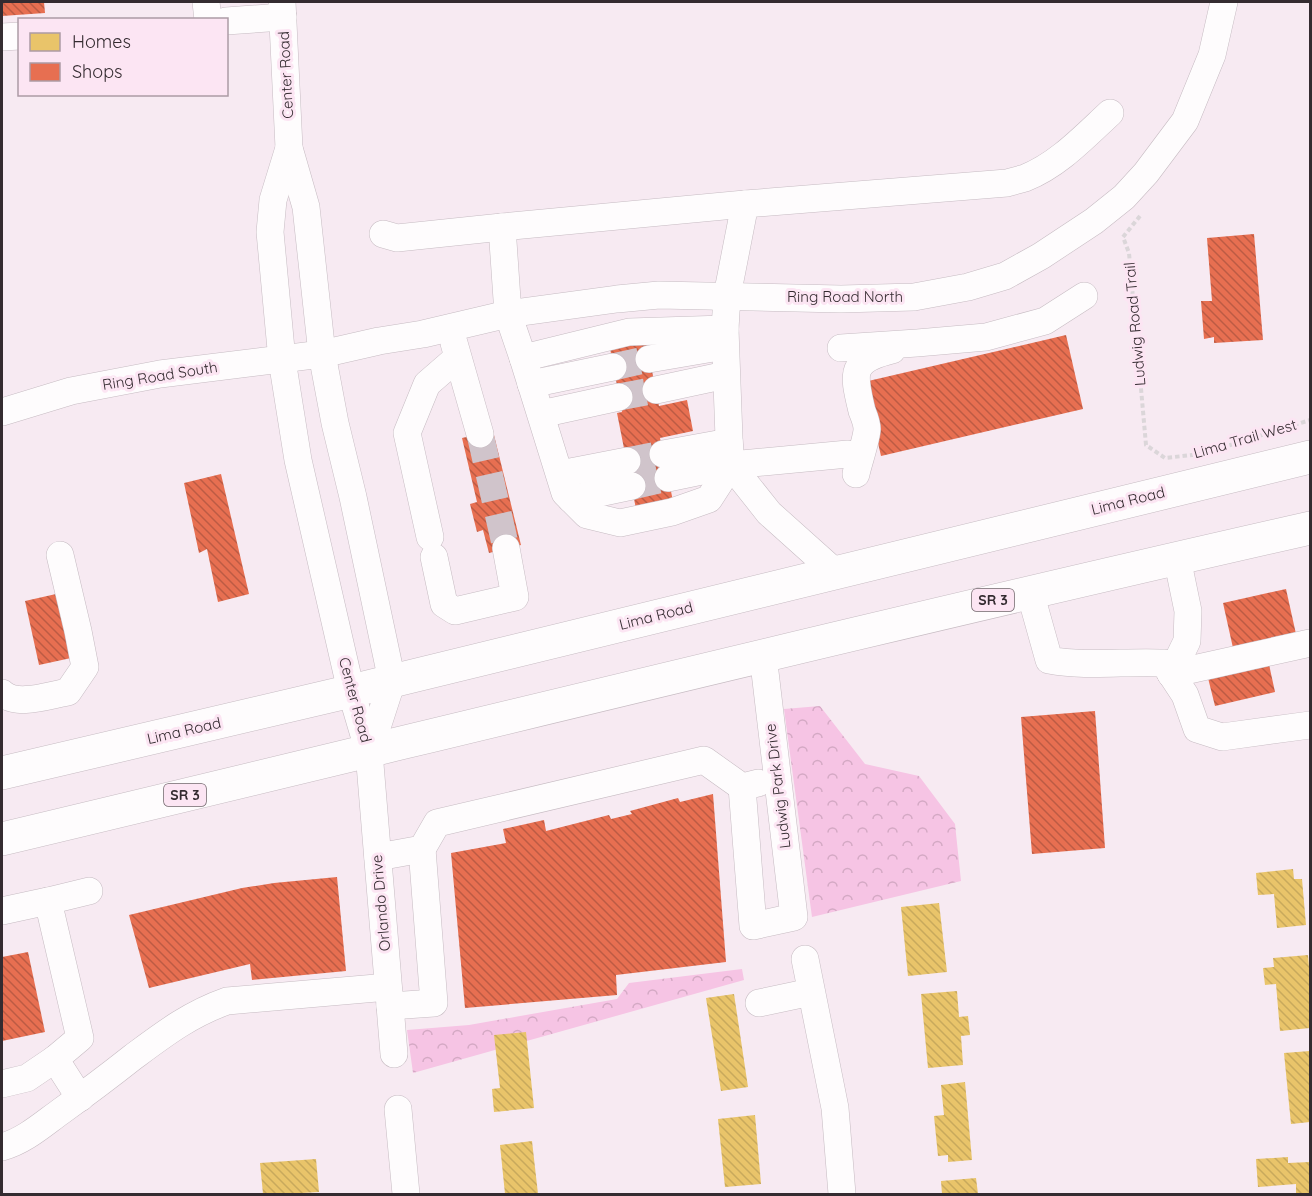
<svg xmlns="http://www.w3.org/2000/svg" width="1312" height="1196" font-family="Quicksand,sans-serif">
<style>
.forest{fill:url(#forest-crowns)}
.homes{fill:url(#homes-back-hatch)}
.shops{fill:url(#shops-back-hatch)}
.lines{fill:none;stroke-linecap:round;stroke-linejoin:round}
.minor-tunnel{stroke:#d0c4cb;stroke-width:27;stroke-dasharray:27 14;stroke-linecap:butt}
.minor-casing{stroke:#c6bbc2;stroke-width:28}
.highway-casing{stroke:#c6bbc2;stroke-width:34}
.path{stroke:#dbd6d9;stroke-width:4;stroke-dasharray:4.5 3;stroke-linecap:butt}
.minor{stroke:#fefcfd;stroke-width:27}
.highway{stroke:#fefcfd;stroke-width:33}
.labels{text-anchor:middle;stroke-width:6;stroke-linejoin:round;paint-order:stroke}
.shield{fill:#fce5f3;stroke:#70636a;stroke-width:1.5}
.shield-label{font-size:14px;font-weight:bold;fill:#342b30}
.street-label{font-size:15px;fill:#342b30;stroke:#fce5f3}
</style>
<defs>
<pattern id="forest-crowns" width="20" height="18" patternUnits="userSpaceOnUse" patternTransform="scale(1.5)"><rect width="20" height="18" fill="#f6c4e4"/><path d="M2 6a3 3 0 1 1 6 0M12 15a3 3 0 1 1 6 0" fill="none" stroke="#d4a9c4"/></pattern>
<pattern id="homes-back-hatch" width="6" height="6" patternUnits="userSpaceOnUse" patternTransform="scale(1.5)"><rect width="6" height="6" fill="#e9c46a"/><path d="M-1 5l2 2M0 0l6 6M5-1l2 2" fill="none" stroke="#c8a95c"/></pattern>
<pattern id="shops-back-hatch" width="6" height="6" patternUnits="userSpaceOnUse" patternTransform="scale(1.5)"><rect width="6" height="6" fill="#e76f51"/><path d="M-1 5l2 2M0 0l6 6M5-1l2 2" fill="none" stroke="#bc5b44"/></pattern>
</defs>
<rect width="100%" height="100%" fill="#f7eaf2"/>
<!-- forest -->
<g class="forest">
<polygon points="820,706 865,764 919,776 955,824 961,881 812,917 784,709"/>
<polygon points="742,969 744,980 413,1073 407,1030 469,1025 617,999 629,983"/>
</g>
<!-- homes -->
<g class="homes">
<polygon points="1293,869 1294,879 1302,879 1306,925 1277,928 1274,894 1258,895 1256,873"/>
<polygon points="939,903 947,972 908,976 901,907"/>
<polygon points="1308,955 1310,978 1310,1028 1280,1031 1276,984 1265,985 1263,968 1274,967 1273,958"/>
<polygon points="957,991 959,1017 968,1016 970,1035 961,1036 963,1065 928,1068 921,994"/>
<polygon points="734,994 748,1087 721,1091 706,998"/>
<polygon points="526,1032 534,1108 494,1112 492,1089 500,1088 494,1035"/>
<polygon points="1310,1051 1310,1122 1291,1124 1284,1053"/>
<polygon points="965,1082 972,1160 948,1162 948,1155 938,1156 934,1116 944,1115 941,1085"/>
<polygon points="755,1115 761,1184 725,1187 718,1119"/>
<polygon points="532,1141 538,1194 505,1194 500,1145"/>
<polygon points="1288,1157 1288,1163 1310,1162 1310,1194 1296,1194 1296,1184 1258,1187 1256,1159"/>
<polygon points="316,1159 319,1192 302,1193 302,1194 263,1194 260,1163"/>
<polygon points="976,1178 978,1194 942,1194 941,1181"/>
</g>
<!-- shops -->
<g class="shops">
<polygon points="2,2 44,2 45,13 2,16"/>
<polygon points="1254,234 1263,340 1214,343 1214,337 1204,339 1201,301 1212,301 1207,238"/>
<polygon points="1066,335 1083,409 881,456 864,382"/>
<polygon points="645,336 659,406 687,400 693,431 660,438 674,506 637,514 617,413 622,412 609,343"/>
<polygon points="493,431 521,545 489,553 483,530 477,532 470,504 477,502 462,438"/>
<polygon points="221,474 249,594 218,602 207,549 199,553 184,483"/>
<polygon points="1286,589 1298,643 1235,657 1223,603"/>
<polygon points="56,594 71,658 39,665 25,601"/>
<polygon points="1267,655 1275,692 1215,706 1206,670"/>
<polygon points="1095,711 1105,848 1032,854 1021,717"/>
<polygon points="713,794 726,962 616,975 617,995 465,1008 451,853 506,843 503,829 544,820 546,831 609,815 611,819 632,814 630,811 678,798 680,802"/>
<polygon points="337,877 346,971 252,980 250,964 149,988 129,915 242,888 274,883"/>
<polygon points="28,952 45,1032 2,1041 2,957"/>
</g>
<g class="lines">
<!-- minor-tunnel -->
<g class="minor-tunnel">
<polyline points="613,367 649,359"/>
<polyline points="619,397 656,390"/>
<polyline points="480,434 506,548"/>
<polyline points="627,461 663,454"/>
<polyline points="632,486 668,478"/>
</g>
<!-- minor casing -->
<g class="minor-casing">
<g id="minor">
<polyline points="206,2 208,20"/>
<polyline points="282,2 289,148 306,207 322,354 335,423 353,497 392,681 369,752"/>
<polyline points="226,21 283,17"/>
<polyline points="2,37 20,36"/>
<polyline points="289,148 273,200 270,232 282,360 298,460 351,691 369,752 394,1054"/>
<polyline points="383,234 397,238 502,227"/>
<polyline points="454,343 480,434"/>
<polyline points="841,348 917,343 986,337 1045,321 1084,296"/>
<polyline points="523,358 629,332 725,329"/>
<polyline points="649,359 725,346"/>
<polyline points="531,384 613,367"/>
<polyline points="656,390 726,375"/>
<polyline points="2,412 71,391 160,374 322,354 379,341 423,334 508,314 617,299 659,295 841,299 914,297 968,287 1005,276 1041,256 1094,221 1124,197 1146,173 1185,121 1212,55 1224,2"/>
<polyline points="541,414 619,397"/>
<polyline points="663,454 729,442"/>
<polyline points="731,465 709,499 672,512 620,523 587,515 565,493 523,358 508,314 502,227 745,204"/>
<polyline points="560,474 627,461"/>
<path d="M856,474C858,464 867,438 867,429C867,423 864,416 862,411C853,373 849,361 892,350"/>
<polyline points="668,478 731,465 848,454"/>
<polyline points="571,499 632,486"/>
<polyline points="430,537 407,433 427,384 457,358"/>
<polyline points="434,557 444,604 455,611 515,597 506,548"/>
<path d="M836,573L769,513L731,465L729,438L725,329L727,296L745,204L1007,183C1013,181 1019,180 1025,178C1058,165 1084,137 1110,113"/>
<path d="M1030,592L1049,660C1087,667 1126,661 1164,663L1185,695L1197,729L1222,737L1310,725"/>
<polyline points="1171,674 1310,643"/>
<polyline points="1171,674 1187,641 1188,611 1177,558"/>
<path d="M2,693C17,707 49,695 68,692L85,667L78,631L60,555"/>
<polyline points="742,787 753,926 794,917 763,655"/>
<polyline points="378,857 422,849 437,823 704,760 742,787 758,783"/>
<polyline points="48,901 89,891"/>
<polyline points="2,911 48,901 80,1038 55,1059 80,1098"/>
<polyline points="805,959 835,1108 842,1194"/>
<polyline points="759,1003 811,992"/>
<polyline points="390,1006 434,1003 422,849"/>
<polyline points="2,1084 27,1078 55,1059"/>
<polyline points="398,1109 406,1194"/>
<path d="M2,1147C24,1141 42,1125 60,1112C85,1094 109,1076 133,1057C164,1034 190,1014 227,1001L388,987"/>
</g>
</g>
<!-- highway casing -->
<g class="highway-casing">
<g id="highway">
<polyline points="2,773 343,693 1310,457"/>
<path d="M2,839C438,735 873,627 1310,528"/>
</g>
</g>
<!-- path -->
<g class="path">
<polyline points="1140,216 1123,237 1129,253 1146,445 1165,458 1201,454"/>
<polyline points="1208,452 1310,420"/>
</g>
<!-- minor -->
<use href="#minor" class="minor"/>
<!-- highway -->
<use href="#highway" class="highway"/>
</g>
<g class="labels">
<!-- shield labels -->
<g class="shield">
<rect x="972" y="589" width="42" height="22" rx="4.5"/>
<rect x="164" y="784" width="42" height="22" rx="4.5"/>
</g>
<g class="shield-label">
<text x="993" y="605">SR 3</text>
<text x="185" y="800">SR 3</text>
</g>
<!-- street labels -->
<g class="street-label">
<text transform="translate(286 75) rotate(-93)" y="5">Center Road</text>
<text x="845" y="302">Ring Road North</text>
<text transform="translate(1135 324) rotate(-95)" y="5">Ludwig Road Trail</text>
<text transform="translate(160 376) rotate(-9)" y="5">Ring Road South</text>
<text transform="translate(1245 439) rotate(-16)" y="5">Lima Trail West</text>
<text transform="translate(1128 501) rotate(-14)" y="5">Lima Road</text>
<text transform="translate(656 616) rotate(-14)" y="5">Lima Road</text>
<text transform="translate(355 700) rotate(75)" y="5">Center Road</text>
<text transform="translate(184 731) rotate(-13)" y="5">Lima Road</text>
<text transform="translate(778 786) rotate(-97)" y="5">Ludwig Park Drive</text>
<text transform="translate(381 903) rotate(-95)" y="5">Orlando Drive</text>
</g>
</g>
<!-- border -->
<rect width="1312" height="1196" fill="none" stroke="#342b30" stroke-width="6"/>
<!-- legend -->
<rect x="18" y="18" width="210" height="78" fill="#fce5f3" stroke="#ac9ba5" stroke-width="1.5"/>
<rect x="30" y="33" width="30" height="18" fill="#e9c46a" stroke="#ac9ba5" stroke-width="1.5"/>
<text x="72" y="48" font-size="18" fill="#342b30">Homes</text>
<rect x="30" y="63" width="30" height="18" fill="#e76f51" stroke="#ac9ba5" stroke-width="1.5"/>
<text x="72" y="78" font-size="18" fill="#342b30">Shops</text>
</svg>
